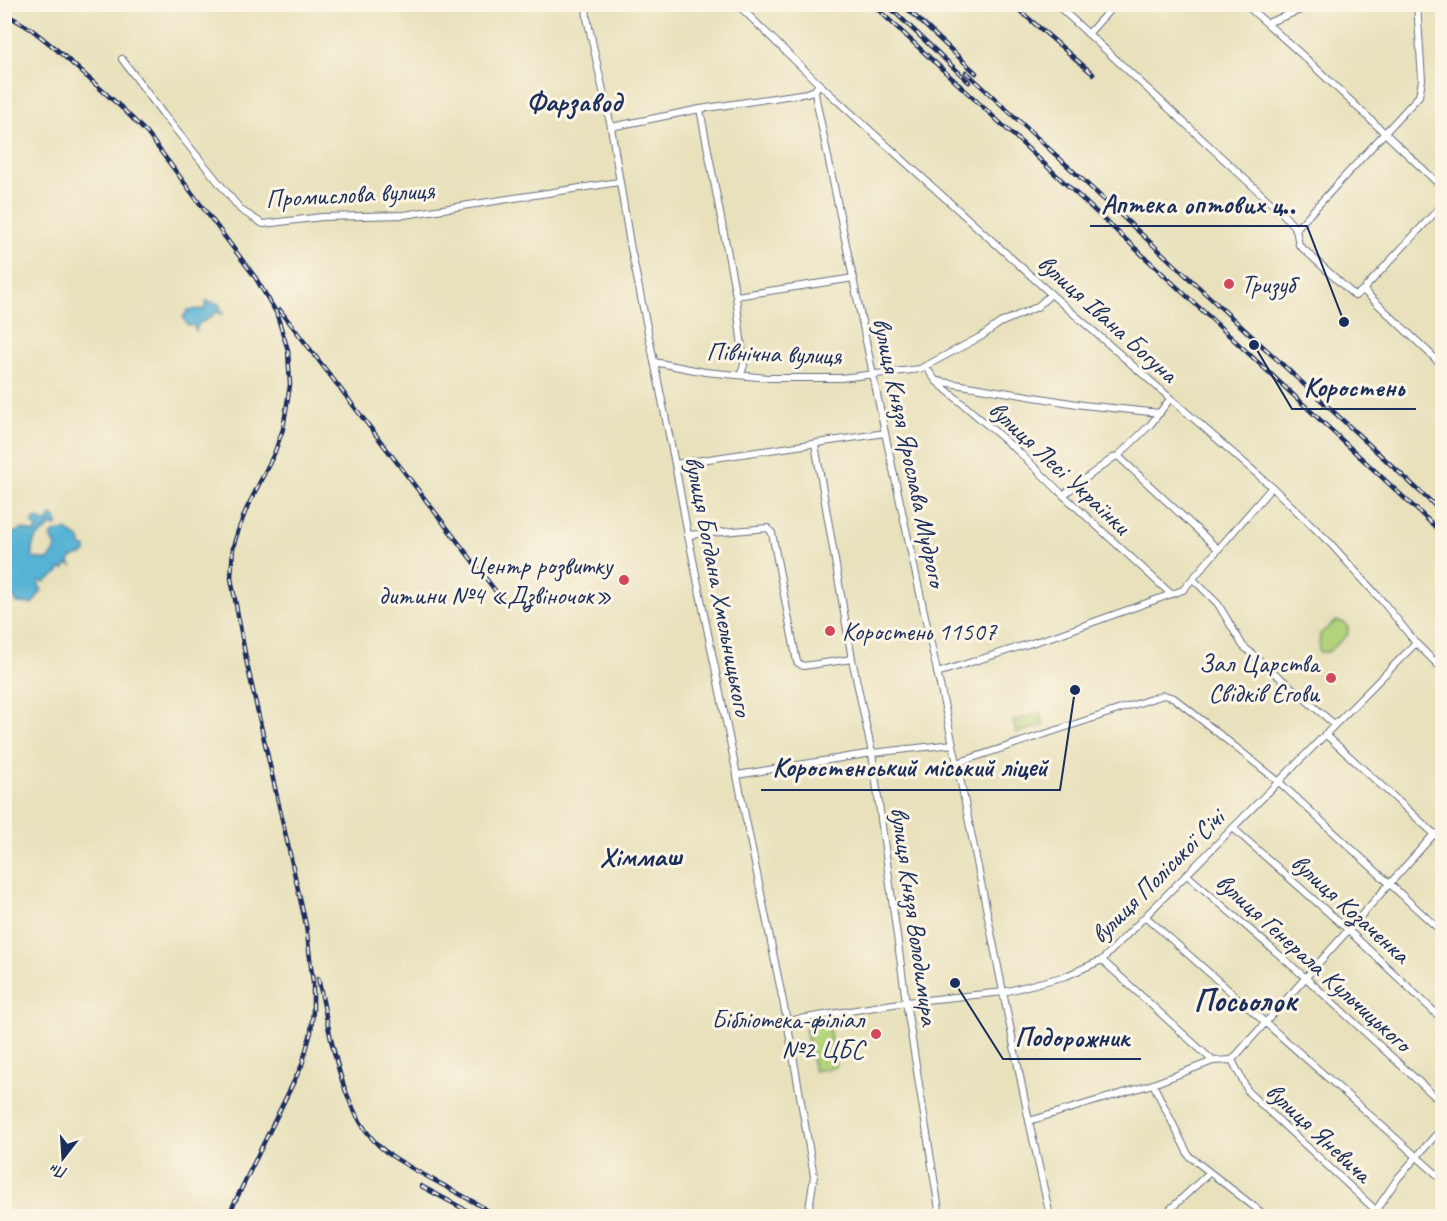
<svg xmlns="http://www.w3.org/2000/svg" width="1447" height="1221" font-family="Caveat,sans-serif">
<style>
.green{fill:#b2d37b;stroke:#66816c;stroke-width:1.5}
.water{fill:#56b3d4;stroke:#387199;stroke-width:1.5}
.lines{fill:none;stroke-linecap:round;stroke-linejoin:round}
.minor-casing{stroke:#636d7f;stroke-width:8}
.minor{stroke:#fff;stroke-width:6}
.rail-casing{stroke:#1b2f5e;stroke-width:4.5}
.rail{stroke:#fcf5e5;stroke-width:2;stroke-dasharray:7;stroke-linecap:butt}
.poi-dot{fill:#d1495b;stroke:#fcf5e5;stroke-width:2}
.labels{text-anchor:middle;stroke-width:6;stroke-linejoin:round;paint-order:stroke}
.street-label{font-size:26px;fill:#1b2f5e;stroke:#fcf5e5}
.poi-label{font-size:26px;fill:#1b2f5e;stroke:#fcf5e5;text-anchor:end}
.quarter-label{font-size:28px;font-weight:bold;fill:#1b2f5e;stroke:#fcf5e5}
.district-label{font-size:32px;font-weight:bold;fill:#1b2f5e;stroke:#fcf5e5}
.leader{fill:none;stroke:#1b2f5e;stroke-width:2}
.callout-dot{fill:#1b2f5e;stroke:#fcf5e5;stroke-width:2}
.callout-label{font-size:27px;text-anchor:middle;font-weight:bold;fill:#1b2f5e;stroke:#fcf5e5;stroke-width:6;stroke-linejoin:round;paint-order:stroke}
</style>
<rect width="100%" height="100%" fill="#fcf5e5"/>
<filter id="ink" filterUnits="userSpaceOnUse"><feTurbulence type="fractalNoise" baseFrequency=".0167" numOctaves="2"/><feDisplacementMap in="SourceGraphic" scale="12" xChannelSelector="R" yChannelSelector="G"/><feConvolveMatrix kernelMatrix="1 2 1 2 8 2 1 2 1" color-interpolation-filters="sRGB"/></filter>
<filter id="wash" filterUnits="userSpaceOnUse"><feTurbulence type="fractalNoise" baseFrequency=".008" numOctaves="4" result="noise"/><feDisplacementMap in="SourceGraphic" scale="24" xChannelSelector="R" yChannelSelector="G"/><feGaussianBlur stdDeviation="1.35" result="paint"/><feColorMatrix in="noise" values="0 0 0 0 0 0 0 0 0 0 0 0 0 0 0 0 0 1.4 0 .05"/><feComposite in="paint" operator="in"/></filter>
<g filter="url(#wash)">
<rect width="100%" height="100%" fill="#e8e1bc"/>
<!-- green -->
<g class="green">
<polygon points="1336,621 1345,623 1348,628 1348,634 1328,652 1319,652 1320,634"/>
<polygon points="1040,713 1044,725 1016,733 1013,721"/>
<polygon points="828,1024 836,1067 814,1071 805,1028"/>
</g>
<!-- water -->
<g class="water">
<polygon points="206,301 219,304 223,314 216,312 210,318 198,324 196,331 194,326 188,325 183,318 188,310 205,309"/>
<path d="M52,515L57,520V525L55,527L52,524C41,537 29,536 33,558L48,560L54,553L56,546L50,536L56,532L66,530L79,538L82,547H86V553L71,558L69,561L72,566L67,564L65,569H60L59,572L45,582L40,581L39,586L42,590L32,604L17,603L5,584V544L10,534L23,529L35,533L37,528L32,523L36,518L47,523Z"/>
</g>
</g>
<g filter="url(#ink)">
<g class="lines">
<!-- minor casing -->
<g class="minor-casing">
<g id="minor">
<polyline points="586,4 587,18 611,127 630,244 675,464 688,535 787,1021 814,1176 808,1216"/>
<polyline points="737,4 819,84 1051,294 1272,487 1331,544 1383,602 1416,643 1442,669"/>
<polyline points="1056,4 1284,215 1296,229"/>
<polyline points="1245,4 1301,54 1442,187"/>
<polyline points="1267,23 1316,4"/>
<polyline points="1088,34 1115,4"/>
<polyline points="122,59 163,114 241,210 263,224 322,217 404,215 619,182"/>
<polyline points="819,84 815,90 816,99 885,433 957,763 1029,1121 1050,1216"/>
<polyline points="700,109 736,296 744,365 741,374"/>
<polyline points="611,127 700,109 807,93 815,90"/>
<polyline points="1296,229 1419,96 1422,80 1417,4"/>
<polyline points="1296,229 1299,245 1355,296 1363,290 1442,205"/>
<polyline points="1363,290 1442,365"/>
<polyline points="736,296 854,278"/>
<polyline points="654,362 705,372 768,378 840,378 920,369 982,336 1000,323 1037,307 1051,294"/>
<polyline points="925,366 936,381 1020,453 1063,495 1171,594"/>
<polyline points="937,381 1083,405 1160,413"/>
<polyline points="815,444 852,659 872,753 906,1002 940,1216"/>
<polyline points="1118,456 1218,549"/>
<polyline points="675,464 885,433"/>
<polyline points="1063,495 1113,458 1118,456 1150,425 1170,399"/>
<polyline points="688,535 768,528 772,533 797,662 803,666 852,659"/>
<polyline points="1193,579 1218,604 1243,646 1334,724"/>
<polyline points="937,673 1060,634 1183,590 1272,487"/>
<polyline points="1325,734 1442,841"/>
<polyline points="957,763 1154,698 1164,695 1174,698 1278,781 1442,932"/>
<polyline points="737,775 872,753 953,744"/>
<polyline points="1233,828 1348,930 1442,1019"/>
<polyline points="1187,875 1306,978 1442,1103"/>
<polyline points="1146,917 1442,1179"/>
<polyline points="1102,960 1213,1061 1232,1060 1249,1093 1382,1216"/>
<polyline points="787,1021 906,1002 1004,992 1066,976 1102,960 1416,643"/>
<polyline points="1232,1060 1435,833"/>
<polyline points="1153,1084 1189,1156 1266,1216"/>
<polyline points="1029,1121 1153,1084 1213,1061"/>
<polyline points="1163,1216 1209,1173"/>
<polyline points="1372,1216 1398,1178 1442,1128"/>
</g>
</g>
<!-- minor -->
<use href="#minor" class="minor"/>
<!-- rail casing -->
<g class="rail-casing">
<g id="rail">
<polyline points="872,4 1442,533"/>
<polyline points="886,4 969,82"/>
<polyline points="902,4 976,73"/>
<polyline points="1012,4 1093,74"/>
<polyline points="4,13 31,29 56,49 122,108 147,133 255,277 276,312 288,350 290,385 283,429 274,454 246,510 238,531 233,547 231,578 247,664 306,925 313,983 313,1010 311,1032 302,1065 228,1216"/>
<polyline points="966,72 1442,512"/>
<polyline points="280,310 504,602"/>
<path d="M318,978C331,1033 340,1123 392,1156C425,1178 463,1193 496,1216"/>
<polyline points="421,1186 477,1216"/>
</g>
</g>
<!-- rail -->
<use href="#rail" class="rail"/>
</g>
</g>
<!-- markers -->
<g class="poi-dot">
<circle cx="1229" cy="284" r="6"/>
<circle cx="624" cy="580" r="6"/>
<circle cx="830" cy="631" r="6"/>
<circle cx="1331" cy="678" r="6"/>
<circle cx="876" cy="1034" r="6"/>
</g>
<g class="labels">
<!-- street labels -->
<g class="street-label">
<text transform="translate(350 194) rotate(-3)" y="9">Промислова вулиця</text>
<text transform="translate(1108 318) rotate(42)" y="9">вулиця Івана Богуна</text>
<text transform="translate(774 353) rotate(2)" y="9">Північна вулиця</text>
<text transform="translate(910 452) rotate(78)" y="9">вулиця Князя Ярослава Мудрого</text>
<text transform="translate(1060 467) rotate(43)" y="9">вулиця Лесі Українки</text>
<text transform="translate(719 586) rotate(79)" y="9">вулиця Богдана Хмельницького</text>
<text transform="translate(1157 876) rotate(-45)" y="9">вулиця Поліської Січі</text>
<text transform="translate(1351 908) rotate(42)" y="9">вулиця Козаченка</text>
<text transform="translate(915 916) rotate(82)" y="9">вулиця Князя Володимира</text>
<text transform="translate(1314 962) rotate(42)" y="9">вулиця Генерала Кульчицького</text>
<text transform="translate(1319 1132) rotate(43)" y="9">вулиця Яневича</text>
</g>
<!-- poi labels -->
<g class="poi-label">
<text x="1241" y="293" text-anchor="start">Тризуб</text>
<text x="612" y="574">Центр розвитку<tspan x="612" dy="30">дитини №4 «Дзвіночок»</tspan></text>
<text x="842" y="640" text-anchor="start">Коростень 11507</text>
<text x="1319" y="672">Зал Царства<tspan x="1319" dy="30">Свідків Єгови</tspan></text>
<text x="864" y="1028">Бібліотека-філіал<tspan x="864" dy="30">№2 ЦБС</tspan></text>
</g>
<!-- quarter labels -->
<g class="quarter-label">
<text x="574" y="111">Фарзавод</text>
<text x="641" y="866">Хіммаш</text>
</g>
<!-- district labels -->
<g class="district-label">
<text x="1245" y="1011">Посьолок</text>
</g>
</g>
<!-- callouts -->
<path class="leader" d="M1344 322L1307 226H1090M1254 345L1292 409H1416M1075 690L1060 790H761M955 983L1003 1059H1141"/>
<g class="callout-dot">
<circle cx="1344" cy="322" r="6"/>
<circle cx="1254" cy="345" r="6"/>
<circle cx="1075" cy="690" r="6"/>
<circle cx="955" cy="983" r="6"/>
</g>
<g class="callout-label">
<text x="1199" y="213">Аптека оптових ц‥</text>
<text x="1354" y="396">Коростень</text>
<text x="910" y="776">Коростенський міський ліцей</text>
<text x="1072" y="1046">Подорожник</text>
</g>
<!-- margin -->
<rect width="1447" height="1221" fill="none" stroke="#fcf5e5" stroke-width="24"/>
<!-- north arrow -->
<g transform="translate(63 1158) rotate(197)" stroke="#fcf5e5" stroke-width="4.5" paint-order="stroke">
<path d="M0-4.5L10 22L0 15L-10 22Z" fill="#1b2f5e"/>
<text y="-9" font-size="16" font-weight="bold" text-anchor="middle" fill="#1b2f5e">Пн</text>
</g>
</svg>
